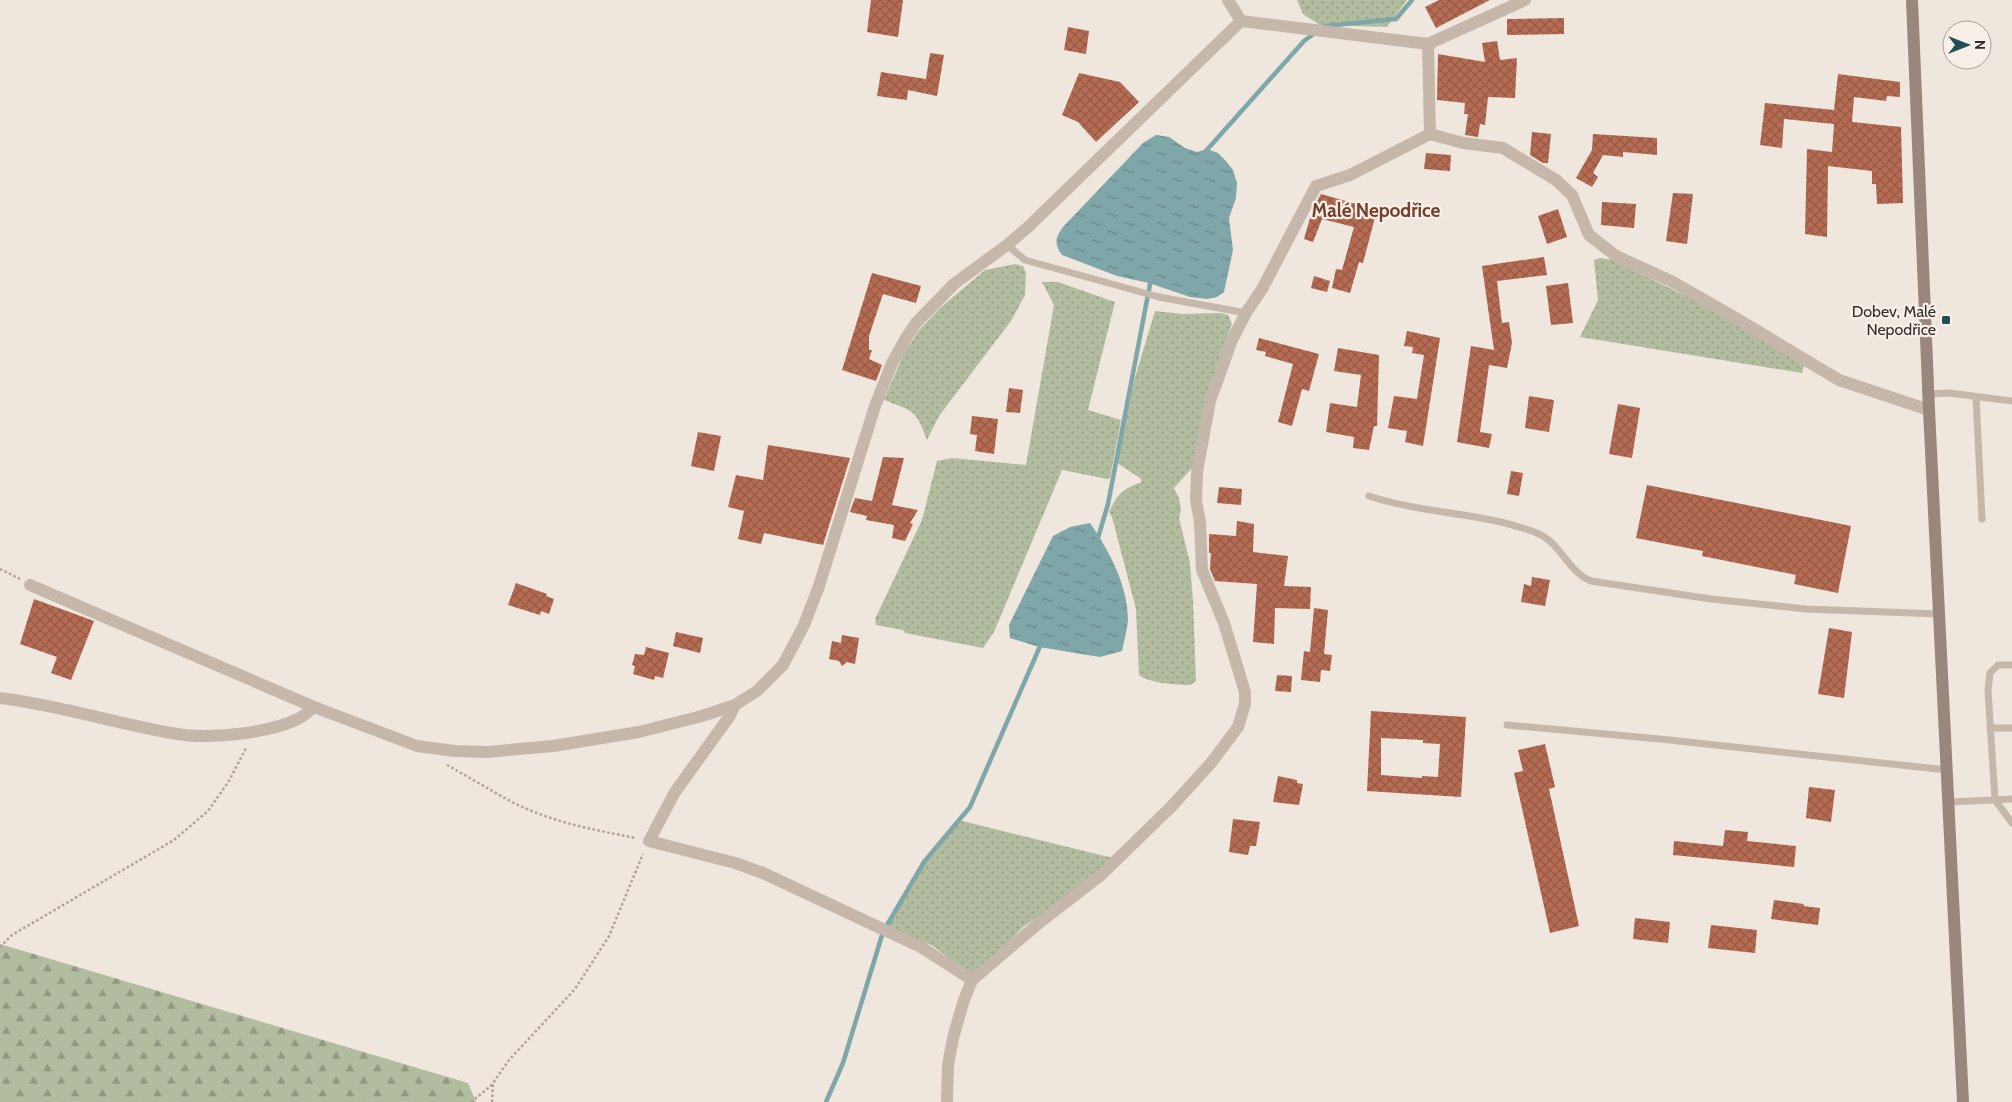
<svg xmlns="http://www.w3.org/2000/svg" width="2012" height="1102" font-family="Cabin,sans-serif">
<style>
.green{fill:url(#green-dots)}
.forest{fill:url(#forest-firs)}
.water{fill:url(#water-ripples)}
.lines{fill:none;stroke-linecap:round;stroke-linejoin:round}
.stream{stroke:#7fa6a8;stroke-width:4.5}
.building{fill:url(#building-cross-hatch);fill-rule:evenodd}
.path{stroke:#b1a195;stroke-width:2.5;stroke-dasharray:2.5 2.5;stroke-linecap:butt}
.service{stroke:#c5b7aa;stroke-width:7}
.minor{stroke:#c5b7aa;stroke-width:12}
.secondary{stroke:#99867c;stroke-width:12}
.poi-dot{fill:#234d50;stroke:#f7f0e8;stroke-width:2}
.labels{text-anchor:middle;stroke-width:4.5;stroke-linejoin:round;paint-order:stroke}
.poi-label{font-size:16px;fill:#342c29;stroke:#f7f0e8;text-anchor:end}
.quarter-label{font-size:19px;font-weight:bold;fill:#783f2c;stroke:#f7f0e8}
</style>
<defs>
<pattern id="green-dots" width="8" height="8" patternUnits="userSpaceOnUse" patternTransform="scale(1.25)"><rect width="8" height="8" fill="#b2bc9f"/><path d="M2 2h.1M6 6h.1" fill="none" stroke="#929982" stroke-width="1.8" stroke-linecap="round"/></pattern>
<pattern id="forest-firs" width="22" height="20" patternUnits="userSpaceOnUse" patternTransform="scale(1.25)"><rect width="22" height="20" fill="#b2bc9f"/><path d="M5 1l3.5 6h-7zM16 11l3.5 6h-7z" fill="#929982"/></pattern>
<pattern id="water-ripples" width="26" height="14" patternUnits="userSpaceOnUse" patternTransform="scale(1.25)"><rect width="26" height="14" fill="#7fa6a8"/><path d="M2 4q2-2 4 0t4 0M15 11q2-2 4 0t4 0" fill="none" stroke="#698789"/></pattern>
<pattern id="building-cross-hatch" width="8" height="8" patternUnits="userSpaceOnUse" patternTransform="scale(1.25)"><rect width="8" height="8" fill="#b66c53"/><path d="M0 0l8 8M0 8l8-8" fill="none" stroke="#955945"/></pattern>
</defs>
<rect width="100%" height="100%" fill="#efe6dd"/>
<!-- green -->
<g class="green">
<polygon points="1297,0 1407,0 1387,27 1320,25 1303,14"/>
<polygon points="1600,258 1613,260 1730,318 1804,366 1802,373 1580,337 1598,300 1594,260"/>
<path d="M1015,264L1023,266L1026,273L1025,295L1011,321L939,416L927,440C915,409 915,412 884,400L904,353L920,329L940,308L985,270Z"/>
<polygon points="1042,282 1058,282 1115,302 1088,410 1121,420 1110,478 1107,479 1062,470 994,632 983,648 905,633 903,630 876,625 875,619 922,520 937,461 952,458 1026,465 1054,305"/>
<path d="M1155,311L1183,314L1221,313L1228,315L1232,324L1226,340L1192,468L1174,488L1179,498L1181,510L1179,518L1190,563L1193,601L1196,681L1190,685C1178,685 1148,683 1139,675L1136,609L1112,517L1109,512C1118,494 1122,489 1142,482L1140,478L1117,463L1134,381Z"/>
<polygon points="958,820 1113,858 1058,903 1023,927 979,972 969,973 933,946 884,925 905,898 927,860"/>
</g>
<!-- forest -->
<polygon class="forest" points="0,944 468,1083 476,1102 0,1102"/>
<!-- water -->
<g class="water">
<path d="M1156,135L1169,137L1185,148L1197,152L1207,149L1218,153L1226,161L1233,170L1237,183L1236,198L1229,218L1233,250L1224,292L1217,297L1207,299L1190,297L1149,283L1117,276L1062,255C1054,244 1055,238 1063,227L1143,143Z"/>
<path d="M1090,523C1109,551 1128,585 1128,620C1127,630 1124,641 1122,651L1100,657L1039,647L1010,638L1009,625L1053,536L1070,527Z"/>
</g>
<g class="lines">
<!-- stream -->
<g class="stream">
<polyline points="1325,26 1396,19 1412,0"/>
<polyline points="1205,152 1304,41 1315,33"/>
<polyline points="1097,541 1108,504 1151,279"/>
<polyline points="826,1102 843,1063 883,932 924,862 970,807 1041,644"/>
</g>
</g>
<!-- building -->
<g class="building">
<polygon points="871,0 903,0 898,37 867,32"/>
<polygon points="1439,0 1490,0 1436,28 1425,7"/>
<polygon points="1564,18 1564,34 1507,35 1507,19"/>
<polygon points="1068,27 1089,31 1086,54 1064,50"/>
<polygon points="1497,41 1500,60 1517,58 1515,98 1488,97 1485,125 1480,124 1478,137 1465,135 1468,114 1464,114 1465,103 1437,100 1438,54 1485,62 1482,43"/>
<polygon points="930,53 944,55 937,96 908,90 907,100 877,96 881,72 926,79"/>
<polygon points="1079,73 1120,82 1139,102 1096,142 1078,122 1062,115"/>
<polygon points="1838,74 1900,82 1900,97 1887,96 1886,101 1854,97 1852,122 1901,127 1903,203 1877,204 1876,184 1872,184 1872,171 1828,166 1827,237 1805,234 1807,149 1832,152 1834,124 1784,119 1782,148 1760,145 1765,103 1834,110"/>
<polygon points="1532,132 1551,134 1548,163 1543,163 1530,155"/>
<polygon points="1593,134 1657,138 1657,155 1623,152 1623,157 1603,155 1593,173 1598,177 1592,187 1576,178 1592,150"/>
<polygon points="1426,153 1451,155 1450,171 1424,169"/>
<polygon points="1673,193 1693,194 1687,244 1666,241"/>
<polygon points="1321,194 1377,210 1363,263 1359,262 1350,293 1332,288 1336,269 1342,270 1354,227 1322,219 1313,242 1304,239 1312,211"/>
<polygon points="1602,202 1636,204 1634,228 1601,225"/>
<polygon points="1558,209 1567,237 1547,244 1538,216"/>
<polygon points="1544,257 1547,275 1497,281 1502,323 1509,322 1512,343 1507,368 1489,365 1480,432 1492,434 1489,448 1457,442 1471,346 1494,350 1482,266"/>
<polygon points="872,273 921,286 916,303 883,294 869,336 869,350 872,350 869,359 882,365 876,381 842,370"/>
<polygon points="1314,276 1330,281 1327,292 1311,288"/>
<polygon points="1568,283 1573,323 1551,325 1546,286"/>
<polygon points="1407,331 1440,338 1423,446 1405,442 1407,431 1388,428 1394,396 1417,399 1424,355 1412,353 1413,347 1404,346"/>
<polygon points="1259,338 1319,354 1309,391 1302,389 1292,426 1278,422 1293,364 1265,356 1266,352 1256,350"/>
<polygon points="1338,348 1379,355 1377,426 1374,426 1369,450 1353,448 1354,437 1326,432 1330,403 1357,407 1361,375 1334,371"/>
<polygon points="1009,388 1023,390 1020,413 1006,412"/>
<polygon points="1529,396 1554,400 1549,432 1525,428"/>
<polygon points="1618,404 1640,408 1632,458 1609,454"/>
<polygon points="972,416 998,419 994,454 975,451 977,435 970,434"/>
<polygon points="698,432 721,436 714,471 691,466"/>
<polygon points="768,445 850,458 823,545 764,533 761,544 738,539 744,511 728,507 736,475 763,480"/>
<polygon points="883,457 904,458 892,505 918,510 910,523 913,524 905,541 892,538 894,525 866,520 867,516 850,512 855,498 872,501"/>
<polygon points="1511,471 1523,473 1519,496 1507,494"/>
<polygon points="1647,485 1851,526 1838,593 1794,584 1796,575 1702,556 1703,551 1636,538"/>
<polygon points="1219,487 1242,489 1241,505 1217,503"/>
<polygon points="1237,521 1254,524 1253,552 1288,556 1284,586 1311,587 1310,609 1275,608 1274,644 1253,642 1257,584 1215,581 1210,569 1211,553 1209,553 1209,534 1236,536"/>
<polygon points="1532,577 1550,580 1545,606 1521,602 1524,584 1531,586"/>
<polygon points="516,583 547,594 546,596 554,599 549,614 541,611 540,615 508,605"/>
<polygon points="34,599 94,621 71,680 51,673 57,657 20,644"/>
<polygon points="1314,608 1328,610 1324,654 1332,655 1330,671 1321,670 1320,682 1301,680 1304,651 1310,652"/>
<polygon points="1829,628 1852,632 1844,698 1818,694"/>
<polygon points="676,632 703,638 700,653 673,646"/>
<polygon points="842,635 859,638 855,664 847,662 842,666 839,661 829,659 832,641 841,643"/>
<polygon points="646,647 669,653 663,678 655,676 654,680 633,674 635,666 632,665 635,654 644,655"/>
<polygon points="1277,675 1292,676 1291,692 1275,691"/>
<path d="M1371,711L1466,717L1461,797L1367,791ZM1381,738L1423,740V743L1440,744L1438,777L1422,776V778L1381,775Z"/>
<polygon points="1545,744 1555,787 1549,789 1579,926 1550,933 1514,773 1523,771 1518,750"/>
<polygon points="1278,776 1297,780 1297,783 1303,784 1299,805 1273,802"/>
<polygon points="1809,787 1835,790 1831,822 1806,818"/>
<polygon points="1233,819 1260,822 1256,846 1250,846 1248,855 1229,852"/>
<polygon points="1725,830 1748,832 1747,841 1796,846 1794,867 1673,855 1674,841 1723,846"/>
<polygon points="1774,900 1804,904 1803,906 1820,908 1818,925 1771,919"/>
<polygon points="1635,918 1670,922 1668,943 1633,939"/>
<polygon points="1711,925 1757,930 1755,953 1708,948"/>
</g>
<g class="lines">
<!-- path -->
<g class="path">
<polyline points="0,569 20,579"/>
<path d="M447,765C469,777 491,791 514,803C552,822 594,830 636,838"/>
<polyline points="0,947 12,935 174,840 208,811 229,781 246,748"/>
<polyline points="471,1102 493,1084"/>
<polyline points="492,1102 493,1083 509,1060 575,989 609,936 643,854"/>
</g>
<!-- service -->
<g class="service">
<polyline points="1007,245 1025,260 1159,297 1246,313"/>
<polyline points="1929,394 1949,393 2012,401"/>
<polyline points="1976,397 1982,519"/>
<path d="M1369,496C1423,514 1483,512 1537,533C1561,543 1567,571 1591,581L1711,599L1806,609L1939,614"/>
<polyline points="1507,725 1660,739 1947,770"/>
<polyline points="1990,728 2012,728"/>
<polyline points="2012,799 1995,800 2012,823"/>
<polyline points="1948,802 1995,800 1988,690 1990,673 1998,665 2012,665"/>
</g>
<!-- minor -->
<g class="minor">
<polyline points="1228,0 1241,21 1428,44"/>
<polyline points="1525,0 1428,44 1430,134 1463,143 1503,148 1556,180 1572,195 1589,235 1616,256 1671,281 1734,317 1839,380 1929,410"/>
<polyline points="30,585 314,707 417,746 455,751 487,752 553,746 639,732 702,716 735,705 757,691 783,665 804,625 819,586 875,406 892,363 906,338 916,323 954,284 1007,245 1027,228 1241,21"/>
<path d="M0,698C58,705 114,723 171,733C206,740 266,734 298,719C304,716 309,711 314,707"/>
<polyline points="735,705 729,717 675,792 649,841 735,863 763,873 921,947 972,980"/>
<polyline points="947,1102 948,1065 953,1038 963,1003 972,980 1039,923 1101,875 1171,807 1211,763 1238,727 1245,704 1245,692 1224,623 1202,570 1200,522 1196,500 1197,472 1210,401 1232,340 1246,313 1262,289 1316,186 1350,175 1430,134"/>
</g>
<!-- secondary -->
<polyline class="secondary" points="1912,0 1929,410 1963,1102"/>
</g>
<!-- markers -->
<rect class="poi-dot" x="1941" y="315" width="10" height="10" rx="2.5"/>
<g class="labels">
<!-- poi labels -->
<g class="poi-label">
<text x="1936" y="317">Dobev, Malé<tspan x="1936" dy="18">Nepodřice</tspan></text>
</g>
<!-- quarter labels -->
<g class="quarter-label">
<text x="1376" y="217">Malé Nepodřice</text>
</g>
</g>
<!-- north arrow -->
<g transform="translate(1967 45) rotate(90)"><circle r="24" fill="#f7f0e8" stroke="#a9a29c"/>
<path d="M0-4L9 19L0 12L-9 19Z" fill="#234d50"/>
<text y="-8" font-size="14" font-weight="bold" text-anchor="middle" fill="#342c29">N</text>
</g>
</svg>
